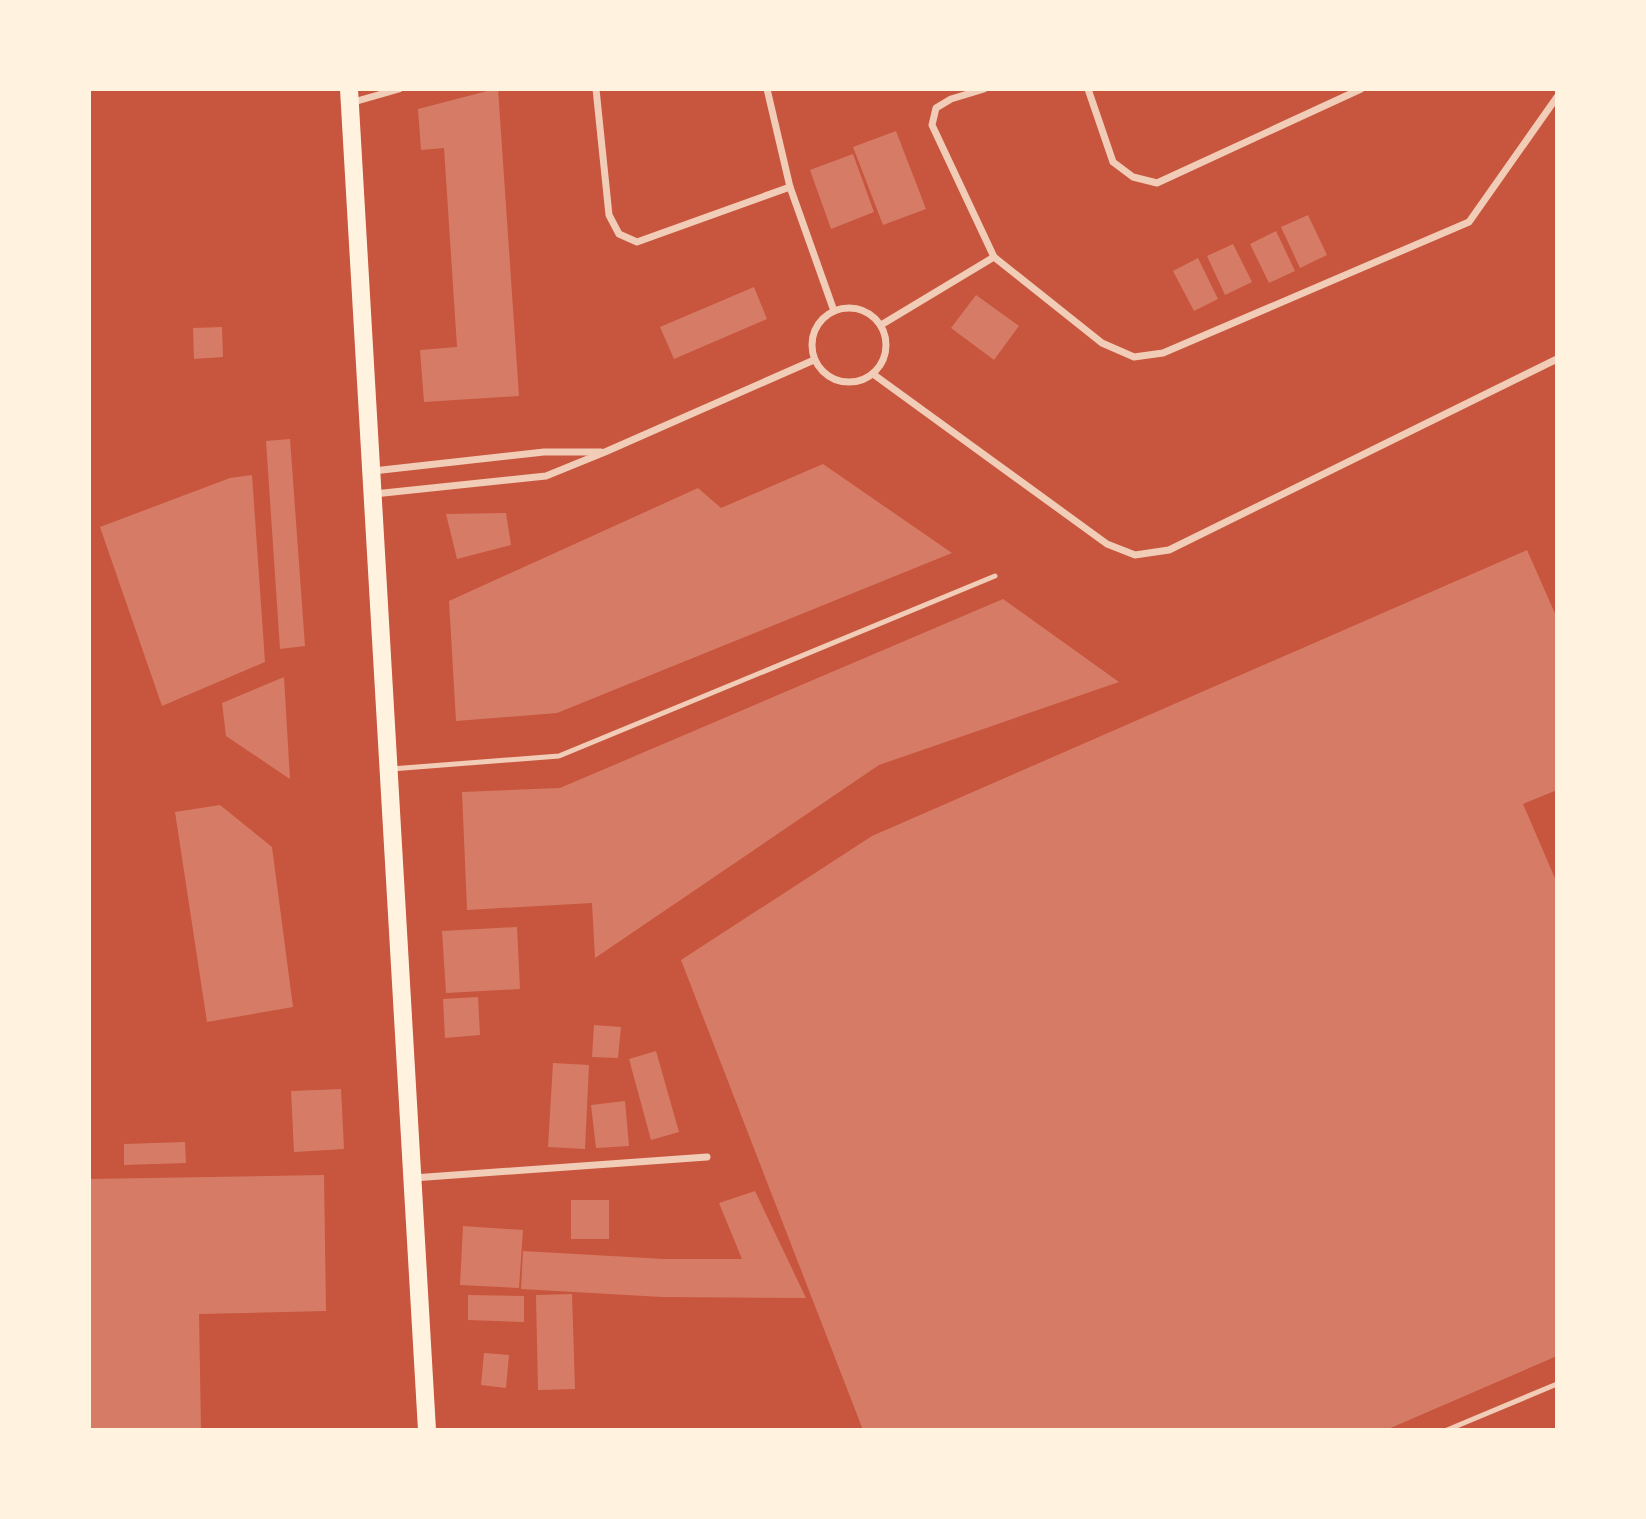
<svg xmlns="http://www.w3.org/2000/svg" width="1646" height="1519" font-family="Lato,sans-serif">
<style>
.building{fill:#d67c66}
.lines{fill:none;stroke-linecap:round;stroke-linejoin:round}
.service{stroke:#f1ccb7;stroke-width:5}
.minor{stroke:#f1ccb7;stroke-width:7}
.primary{stroke:#fff3e0;stroke-width:18}
</style>
<rect width="100%" height="100%" fill="#c8553d"/>
<!-- building -->
<g class="building">
<polygon points="495,89 498,89 519,396 424,402 420,350 457,347 444,148 421,150 418,109"/>
<polygon points="896,131 926,209 883,225 853,147"/>
<polygon points="853,154 874,212 831,229 810,170"/>
<polygon points="1308,215 1327,255 1300,268 1281,227"/>
<polygon points="1276,231 1295,271 1269,283 1250,244"/>
<polygon points="1233,244 1252,282 1225,295 1207,256"/>
<polygon points="1198,258 1218,299 1194,311 1173,271"/>
<polygon points="754,287 767,319 674,359 660,327"/>
<polygon points="976,295 1019,326 994,360 951,328"/>
<polygon points="222,327 223,357 194,359 193,328"/>
<polygon points="290,439 305,646 280,649 266,441"/>
<polygon points="823,464 952,553 557,713 456,721 449,601 698,488 721,508"/>
<polygon points="252,475 265,662 162,706 100,527 230,478"/>
<polygon points="506,513 511,545 457,559 446,514"/>
<polygon points="1527,550 1557,618 1557,790 1523,804 1557,883 1557,1356 1386,1430 863,1430 681,960 872,836"/>
<polygon points="1003,599 1119,682 879,765 595,958 592,903 467,910 462,792 560,788"/>
<polygon points="284,677 290,779 226,736 222,703"/>
<polygon points="220,805 272,847 293,1007 207,1022 175,812"/>
<polygon points="517,927 520,989 446,993 442,931"/>
<polygon points="478,997 480,1035 445,1038 443,999"/>
<polygon points="594,1025 621,1027 618,1058 592,1057"/>
<polygon points="656,1051 679,1132 651,1140 629,1059"/>
<polygon points="553,1063 589,1065 585,1149 548,1147"/>
<polygon points="341,1089 344,1149 294,1152 291,1091"/>
<polygon points="625,1101 629,1146 596,1148 591,1105"/>
<polygon points="185,1142 186,1163 124,1165 124,1144"/>
<polygon points="324,1175 326,1311 199,1314 201,1430 89,1430 89,1179"/>
<polygon points="755,1191 806,1298 662,1297 521,1289 523,1251 664,1259 742,1259 719,1203"/>
<rect x="571" y="1200" width="38" height="39"/>
<polygon points="463,1226 523,1230 519,1288 460,1285"/>
<polygon points="572,1294 575,1389 538,1390 536,1295"/>
<polygon points="468,1295 524,1296 524,1322 468,1320"/>
<polygon points="484,1353 509,1355 506,1388 481,1385"/>
</g>
<g class="lines">
<!-- service -->
<g class="service">
<polyline points="391,769 559,756 995,576"/>
<polyline points="1447,1430 1557,1384"/>
</g>
<!-- minor -->
<g class="minor">
<polyline points="596,89 609,215 619,234 637,242 790,187"/>
<polyline points="767,89 790,187 834,311"/>
<polyline points="984,89 951,99 936,108 932,125 994,257 1102,343 1134,357 1163,353 1469,222 1557,97"/>
<polyline points="1088,89 1113,162 1133,177 1157,183 1361,89"/>
<polyline points="350,103 399,89"/>
<circle cx="849" cy="345" r="37"/>
<polyline points="881,325 994,257"/>
<polyline points="873,374 1107,544 1135,555 1169,550 1557,359"/>
<polyline points="373,471 544,452 601,452"/>
<polyline points="374,494 546,476 605,452 814,360"/>
<polyline points="413,1178 707,1157"/>
</g>
<!-- primary -->
<polyline class="primary" points="349,89 427,1430"/>
</g>
<!-- border -->
<rect width="1646" height="1519" fill="none" stroke="#fff3e0" stroke-width="182"/>
</svg>
